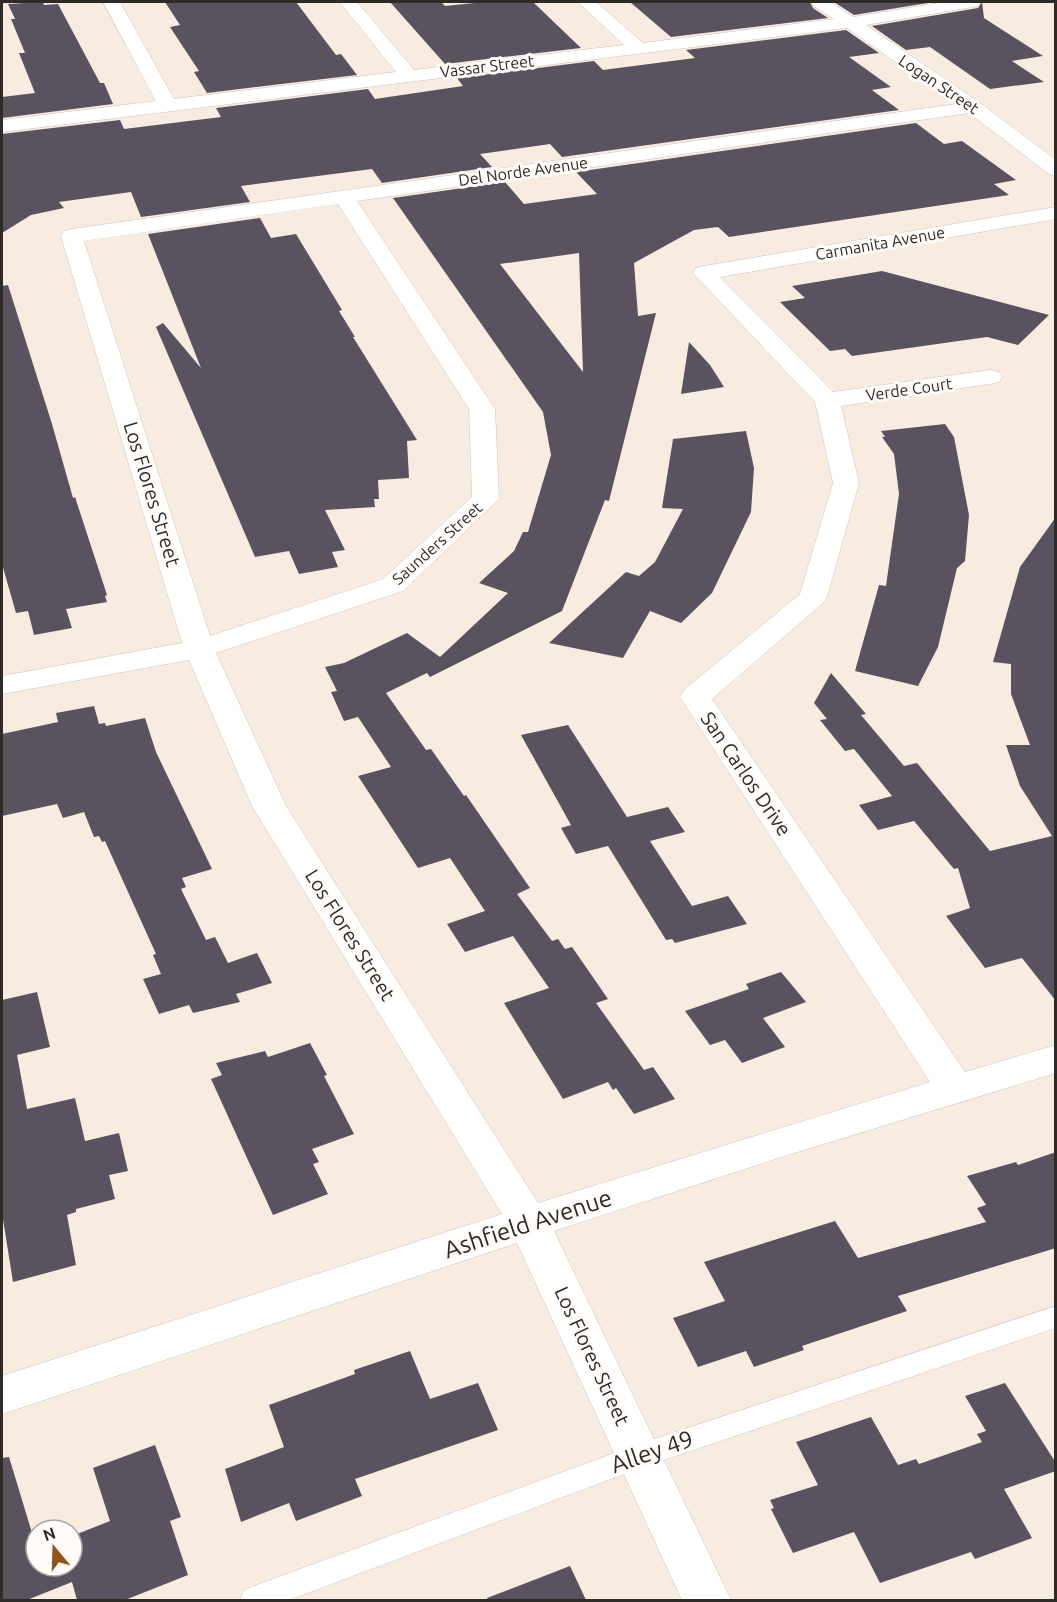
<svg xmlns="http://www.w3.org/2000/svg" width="1057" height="1602" font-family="Ubuntu,sans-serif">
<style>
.building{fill:#5a535f;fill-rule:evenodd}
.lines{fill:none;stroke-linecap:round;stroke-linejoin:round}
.lane-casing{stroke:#cec3b8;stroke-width:1}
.street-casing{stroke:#cec3b8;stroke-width:1}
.lane{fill:#fff;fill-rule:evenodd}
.street{fill:#fff;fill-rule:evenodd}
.labels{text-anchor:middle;stroke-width:6;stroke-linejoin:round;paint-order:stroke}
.far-street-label{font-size:16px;fill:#2e2a26;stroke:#fefbf9}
.street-label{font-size:20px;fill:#2e2a26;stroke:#fefbf9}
.near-street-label{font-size:24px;fill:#2e2a26;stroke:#fefbf9}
</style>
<rect width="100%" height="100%" fill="#f8ece1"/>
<!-- building -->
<g class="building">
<polygon points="43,2 44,5 58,4 100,83 104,83 113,104 2,118 2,97 35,93 19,53 25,53 11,19 15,19 8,4"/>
<polygon points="165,2 296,2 336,55 341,54 357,75 207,93 194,72 199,71 170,27 180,25"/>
<polygon points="390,2 441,2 445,6 484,2 533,2 581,48 445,64"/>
<polygon points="630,2 810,2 813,8 828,18 671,37"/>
<polygon points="834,2 934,2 854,15"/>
<polygon points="982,2 984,18 1043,56 1012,61 1044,82 990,89 930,47 906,50 872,26 978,8"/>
<polygon points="846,30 879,53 849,57 891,87 872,90 899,110 562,157 550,144 480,154 492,167 382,183 372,169 241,186 250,202 141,217 131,192 59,202 64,208 31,215 2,233 2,134 120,120 124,129 221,117 216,108 368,89 375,99 463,86 457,78 594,61 603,70 695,58 686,50"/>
<path d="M916,123L944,144L962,141L1016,180L994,184L1009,195L729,237L718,227L694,230L634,263L638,316L656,313L609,501L605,500L562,611L430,677L427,673L386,693L426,750L431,749L464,796L466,795L530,888L517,894L552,941L558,939L565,949L572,947L608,999L596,1003L644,1070L653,1067L675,1099L634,1114L616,1088L613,1090L608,1082L563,1099L504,1003L549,988L513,936L465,952L447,924L485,911L450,858L418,868L358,776L391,767L358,717L344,721L331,692L337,691L325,667L344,663L407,633L440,657L508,593L479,583L514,551L523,532H528L551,455L543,412L393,198L505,182L524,204L597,194L576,172ZM579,253L583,372L500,264Z"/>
<polygon points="260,218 271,238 296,234 342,310 339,311 355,337 353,337 417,440 407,441 409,478 378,480 379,499 374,499 375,507 325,510 345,550 332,552 338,567 299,574 289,551 255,557 156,327 163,323 201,368 148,234"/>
<polygon points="882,271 1049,315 1018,345 987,337 852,356 845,349 830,351 780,302 805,298 792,286"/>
<polygon points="8,285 52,424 73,498 75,497 107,595 105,596 107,602 66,609 72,628 34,635 28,611 16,613 2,564 2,286"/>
<polygon points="689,342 710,365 724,387 681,394"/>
<polygon points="945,424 954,437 969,515 965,561 957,568 938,647 918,686 855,671 879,585 886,586 899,494 894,454 882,437 885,437 881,431"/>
<polygon points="746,431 754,468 751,512 712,593 681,623 650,611 623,658 549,643 626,572 639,576 655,562 683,509 662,508 673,439"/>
<polygon points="1056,517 1056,1001 1022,958 985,968 946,916 970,908 958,868 954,869 914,821 878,830 859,805 892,796 854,749 845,751 820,720 827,719 814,703 831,673 866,714 861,715 904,766 917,763 990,851 1052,836 1020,786 1006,745 1030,745 1011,694 1011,664 993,662 1020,567"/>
<polygon points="94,706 99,724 105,723 106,726 145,718 156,752 212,869 182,878 186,887 181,889 206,940 215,937 228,963 257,953 272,983 236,994 240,1002 193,1013 189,1005 159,1014 143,979 161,974 153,955 156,954 105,841 102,842 99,836 94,837 84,812 63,818 57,804 2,816 2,734 58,722 56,713"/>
<polygon points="568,725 627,817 668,807 685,832 650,841 692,906 728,896 747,924 675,943 672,939 666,940 608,846 576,854 561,828 571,825 521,735"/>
<polygon points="781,972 806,1002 763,1018 785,1047 742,1063 725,1040 710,1045 685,1011 749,989 746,984"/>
<polygon points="37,992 50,1047 17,1055 27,1109 75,1098 85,1141 119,1133 128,1171 109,1175 115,1199 76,1209 76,1212 67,1215 76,1265 13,1282 2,1213 2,1000"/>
<polygon points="310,1043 327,1075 324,1076 354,1134 312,1149 319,1162 313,1164 328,1194 273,1215 211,1079 222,1075 216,1063 265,1051 268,1057"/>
<polygon points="1056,1152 1056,1248 898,1296 907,1311 802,1346 804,1350 754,1367 746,1351 698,1367 673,1318 725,1301 704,1262 835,1221 858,1258 986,1222 977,1208 986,1205 967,1176 1016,1162 1018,1165"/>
<polygon points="410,1351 430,1399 478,1383 498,1430 355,1479 362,1496 296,1521 289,1503 241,1522 225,1469 284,1447 269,1405 355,1374 354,1370"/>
<polygon points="1005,1383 1056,1463 1056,1471 1004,1489 1032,1538 975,1559 971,1552 880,1583 854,1532 793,1553 771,1509 774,1508 770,1500 818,1485 796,1442 871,1417 898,1465 916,1459 919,1464 982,1442 977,1434 986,1431 965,1396"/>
<polygon points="155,1445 181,1517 170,1521 188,1575 125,1600 77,1600 72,1582 27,1600 2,1600 2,1458 9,1457 36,1546 36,1566 72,1566 72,1536 110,1521 93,1468"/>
<polygon points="570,1566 586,1600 488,1600 487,1598"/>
</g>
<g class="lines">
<!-- lane casing -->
<g class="lane-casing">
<polygon id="lane" points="1056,1306 1056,1328 640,1468 289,1600 240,1600 244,1590 254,1586 639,1444"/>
</g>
<!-- street casing -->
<g class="street-casing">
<path id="street" d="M103,2H120L174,99L396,72L340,2H357L414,70L624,45L578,2H596L643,43L834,19L814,6L812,2H831L853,17L945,2H980L978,6L972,7L866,25L980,103L1056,160V176L1049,174L969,113L357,201L495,409L499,499L403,591L216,653L286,806L538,1203L930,1082L680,697L684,690L800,594L833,483L815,402L693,273L696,268L704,266L1056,207V219L720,277L833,392L990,370L999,372L1002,377L999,382L990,384L841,406L859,483L827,597L823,603L712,699L965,1072L1056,1045V1073L791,1154L554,1231L731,1600H682L517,1243L2,1414V1376L502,1214L252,806L189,660L2,694V676L182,643L61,236L64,231L72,229L956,104L847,28L2,132V120L156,101ZM338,204L469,409L472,497L383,579L210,636L84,241Z"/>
</g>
<!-- lane -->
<use href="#lane" class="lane"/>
<!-- street -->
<use href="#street" class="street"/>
</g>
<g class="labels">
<!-- far-street labels -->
<g class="far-street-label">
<text transform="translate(487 66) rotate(-7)" y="6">Vassar Street</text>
<text transform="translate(939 84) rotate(34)" y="6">Logan Street</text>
<text transform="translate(523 171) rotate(-8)" y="6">Del Norde Avenue</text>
<text transform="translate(880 243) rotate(-10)" y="6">Carmanita Avenue</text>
<text transform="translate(909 389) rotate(-8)" y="6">Verde Court</text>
<text transform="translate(437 543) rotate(-42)" y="6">Saunders Street</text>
</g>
<!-- street labels -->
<g class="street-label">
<text transform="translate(152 494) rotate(73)" y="7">Los Flores Street</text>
<text transform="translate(746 774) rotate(56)" y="7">San Carlos Drive</text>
<text transform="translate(350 935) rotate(58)" y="7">Los Flores Street</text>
<text transform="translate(592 1356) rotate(65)" y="7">Los Flores Street</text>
</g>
<!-- near-street labels -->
<g class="near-street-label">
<text transform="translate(528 1224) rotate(-18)" y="8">Ashfield Avenue</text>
<text transform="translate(652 1452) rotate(-19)" y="8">Alley 49</text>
</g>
</g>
<!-- border -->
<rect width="1057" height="1602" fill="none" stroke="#2e2a26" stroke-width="6"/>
<!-- north arrow -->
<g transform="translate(54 1548) rotate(341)"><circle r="28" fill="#fefbf9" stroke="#aba7a5" stroke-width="1.5"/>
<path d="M0-4.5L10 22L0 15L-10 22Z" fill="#93551b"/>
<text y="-9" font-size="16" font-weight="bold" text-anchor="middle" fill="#2e2a26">N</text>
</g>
</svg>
